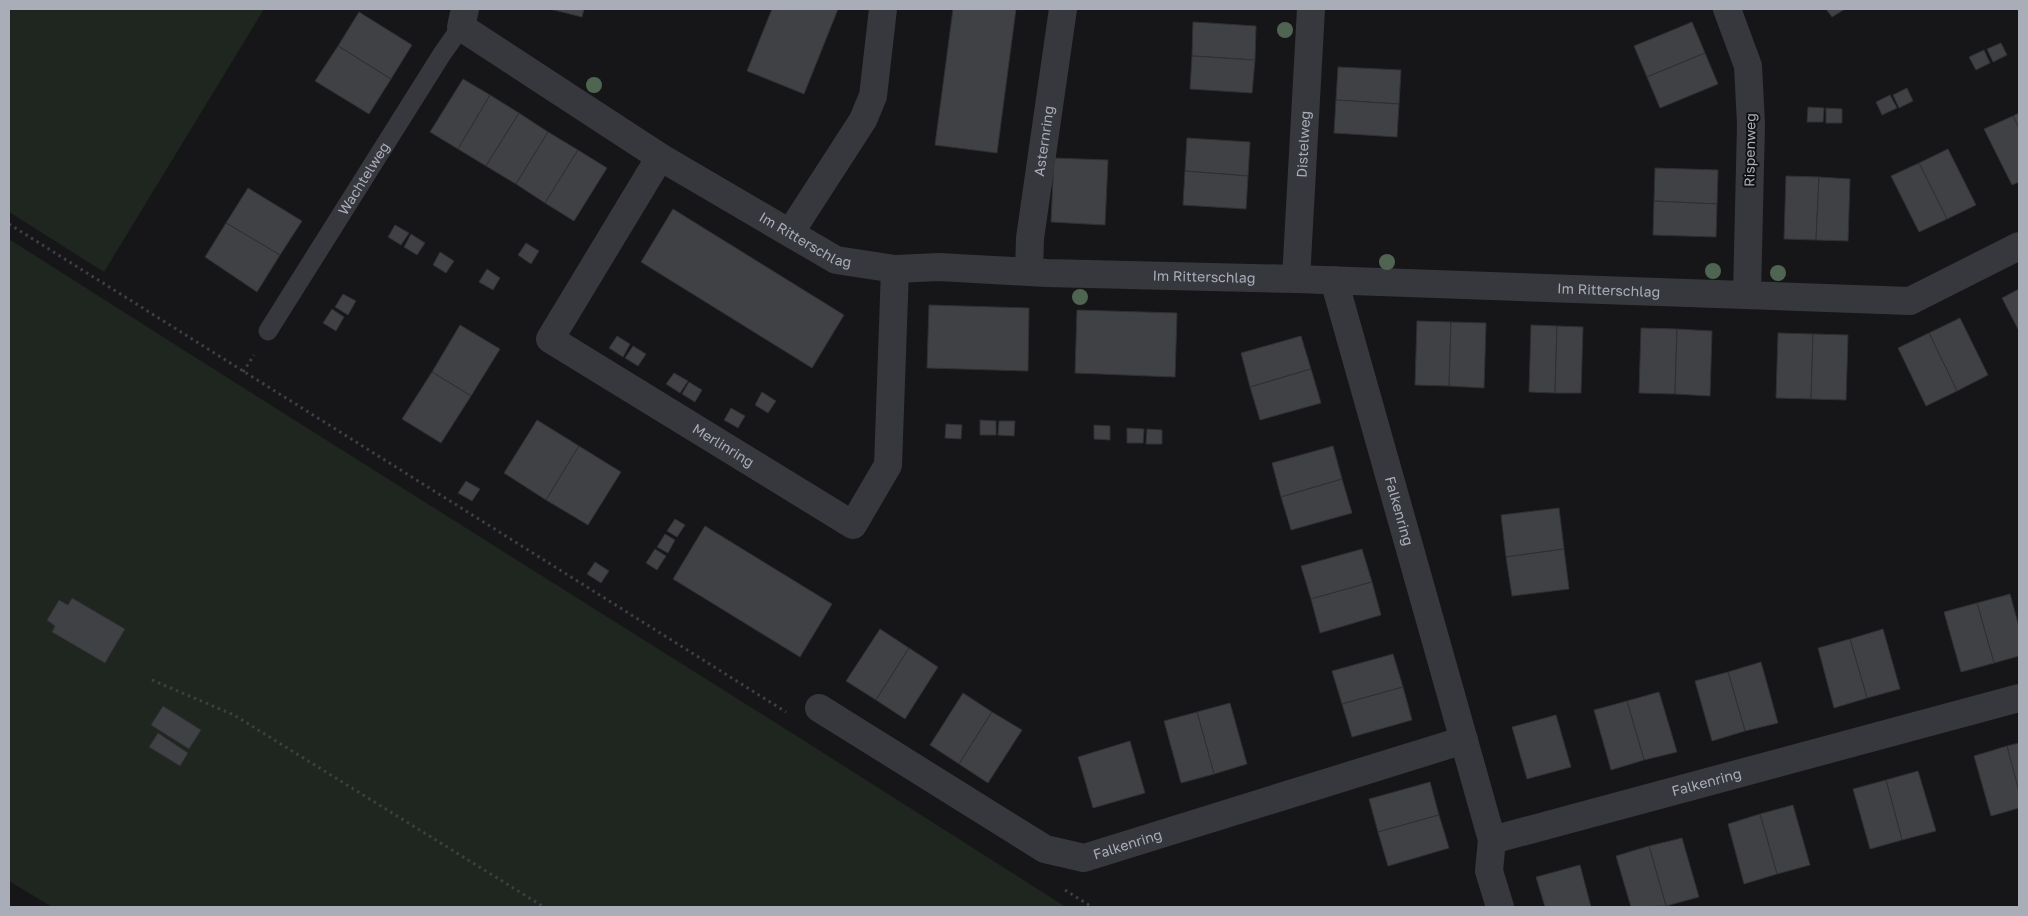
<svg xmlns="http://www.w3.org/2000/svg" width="2028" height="916" font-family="'Golos Text',sans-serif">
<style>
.green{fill:#1e261f}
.building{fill:#404145;stroke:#303034}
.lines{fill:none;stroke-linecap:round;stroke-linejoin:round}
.path{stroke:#3d3f44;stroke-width:3;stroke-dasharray:2.5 4;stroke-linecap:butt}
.lane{stroke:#37383d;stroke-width:19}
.street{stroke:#37383d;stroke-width:28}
.tree{fill:#506452}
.labels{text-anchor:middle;stroke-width:4;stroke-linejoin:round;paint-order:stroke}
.street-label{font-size:14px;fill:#a8adb8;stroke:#111113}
</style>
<rect width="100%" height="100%" fill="#161618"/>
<!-- green -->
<g class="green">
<polygon points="9,9 264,9 104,272 9,212"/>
<path d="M9,239C360,463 715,683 1066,907H52L9,881Z"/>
</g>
<!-- building -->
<g class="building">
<polygon points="550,9 584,9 582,17"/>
<polygon points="772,9 838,9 804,94 747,71"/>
<polygon points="953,9 1016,9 997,153 935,145"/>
<polygon points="1826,9 1845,9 1832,17"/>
<polygon points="359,12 412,45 391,79 338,46"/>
<polygon points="1193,22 1256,26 1255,60 1192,56"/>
<polygon points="1692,22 1705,53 1647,77 1634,46"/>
<polygon points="2001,43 2007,55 1993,62 1987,49"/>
<polygon points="338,46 391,79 369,114 315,81"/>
<polygon points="1984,50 1990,63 1976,70 1969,57"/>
<polygon points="1705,53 1718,84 1660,108 1647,77"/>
<polygon points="1192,56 1255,60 1252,93 1190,89"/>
<polygon points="1338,67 1401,70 1399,104 1336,100"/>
<polygon points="463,79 490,95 458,149 430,132"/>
<polygon points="1907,88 1913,101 1899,108 1893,95"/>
<polygon points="490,95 519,113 486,166 458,149"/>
<polygon points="1890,95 1897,108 1882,115 1876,102"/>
<polygon points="1336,100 1399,104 1397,137 1334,133"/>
<polygon points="1808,107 1824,108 1823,122 1807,122"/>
<polygon points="1826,108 1842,109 1842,123 1826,123"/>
<polygon points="519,113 548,132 516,184 486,166"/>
<polygon points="2019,113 2019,128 2013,116"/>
<polygon points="2013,116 2019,128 2019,182 2012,185 1984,129"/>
<polygon points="548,132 578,150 545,203 516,184"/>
<polygon points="1187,138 1250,142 1248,176 1185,171"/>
<polygon points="1948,149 1976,205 1947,219 1919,163"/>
<polygon points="578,150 607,168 574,221 545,203"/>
<polygon points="1054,158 1108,160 1105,225 1051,222"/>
<polygon points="1919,163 1947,219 1919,232 1891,176"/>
<polygon points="1655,168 1718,170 1717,204 1654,201"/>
<polygon points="1185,171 1248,176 1246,209 1183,205"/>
<polygon points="1786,176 1819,177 1816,240 1784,239"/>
<polygon points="1819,177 1850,179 1848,241 1816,240"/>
<polygon points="248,188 302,221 280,255 226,223"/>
<polygon points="1654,201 1717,204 1716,237 1653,235"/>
<polygon points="673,209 844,315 812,368 641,262"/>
<polygon points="226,223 280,255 257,292 205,257"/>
<polygon points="395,225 409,233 401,245 388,237"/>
<polygon points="411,234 425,243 417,255 404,247"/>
<polygon points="526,243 539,251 531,264 518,255"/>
<polygon points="440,252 454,261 446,273 433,265"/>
<polygon points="487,269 500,278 493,290 479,282"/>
<polygon points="2019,289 2019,331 2002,298"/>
<polygon points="343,294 356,301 348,315 335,307"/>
<polygon points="929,305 1029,308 1028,371 927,368"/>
<polygon points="332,309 344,317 336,331 323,323"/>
<polygon points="1077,310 1177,313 1175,377 1075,373"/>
<polygon points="1960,318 1988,375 1957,391 1929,333"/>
<polygon points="1417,321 1451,322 1449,386 1415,385"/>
<polygon points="1451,322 1486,323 1484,388 1449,386"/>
<polygon points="460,325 500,349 471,396 432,372"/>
<polygon points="1531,325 1557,326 1555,393 1529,392"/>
<polygon points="1557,326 1583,327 1581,393 1555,393"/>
<polygon points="1641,328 1677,329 1675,394 1639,393"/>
<polygon points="1677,329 1712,331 1710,396 1675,394"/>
<polygon points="1778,333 1813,334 1811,399 1776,398"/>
<polygon points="1929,333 1957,391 1926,406 1898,348"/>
<polygon points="1813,334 1848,335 1846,400 1811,399"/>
<polygon points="617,336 630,344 623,357 609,348"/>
<polygon points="1301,336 1311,369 1250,387 1241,353"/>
<polygon points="633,346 646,354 638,366 625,358"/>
<polygon points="1311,369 1321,403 1260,420 1250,387"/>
<polygon points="432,372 471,396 441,443 402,419"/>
<polygon points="674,373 688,381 680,393 666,384"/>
<polygon points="689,382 702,390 695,402 682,394"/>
<polygon points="762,392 776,401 768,413 755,405"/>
<polygon points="731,408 745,416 738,428 724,420"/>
<polygon points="537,420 579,446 546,500 504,473"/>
<polygon points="980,420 996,421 996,435 980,435"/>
<polygon points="999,421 1015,421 1014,436 998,435"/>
<polygon points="946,424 962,425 961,439 945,438"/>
<polygon points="1094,425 1110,426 1110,440 1094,439"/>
<polygon points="1127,428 1144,429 1143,443 1127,443"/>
<polygon points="1147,429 1162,430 1162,444 1146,444"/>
<polygon points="579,446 621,472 588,525 546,500"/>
<polygon points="1333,446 1342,479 1281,497 1272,463"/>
<polygon points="1342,479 1352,513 1291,530 1281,497"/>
<polygon points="466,481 480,489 472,501 458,493"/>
<polygon points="1559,508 1564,549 1506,557 1501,515"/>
<polygon points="675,519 685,525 677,537 667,531"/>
<polygon points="705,526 832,604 800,657 673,579"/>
<polygon points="665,534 675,540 668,553 657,547"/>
<polygon points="655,549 666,556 657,570 646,563"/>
<polygon points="1362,549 1372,582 1311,599 1301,566"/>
<polygon points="1564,549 1569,589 1512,596 1506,557"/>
<polygon points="595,562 609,571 601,583 587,574"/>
<polygon points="1372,582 1381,615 1320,633 1311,599"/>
<polygon points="2010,594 2019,627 2019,656 1994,663 1977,603"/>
<polygon points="72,598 125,629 105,663 52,632 55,626 47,620 59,600 68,605"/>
<polygon points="1977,603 1994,663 1961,672 1944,612"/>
<polygon points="880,629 909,648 876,700 846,681"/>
<polygon points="1883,629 1900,689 1867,698 1850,639"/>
<polygon points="1850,639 1867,698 1834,708 1818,648"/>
<polygon points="909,648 938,667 905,719 876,700"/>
<polygon points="1393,654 1403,687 1342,704 1332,671"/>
<polygon points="1761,662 1778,723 1745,731 1728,672"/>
<polygon points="1728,672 1745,731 1712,741 1695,681"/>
<polygon points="1403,687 1412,720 1352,737 1342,704"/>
<polygon points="1659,692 1677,752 1644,760 1627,701"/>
<polygon points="963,693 992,712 959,764 930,745"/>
<polygon points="1627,701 1644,760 1611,770 1594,710"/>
<polygon points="1230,703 1247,764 1214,774 1197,712"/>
<polygon points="163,706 201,730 189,749 151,725"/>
<polygon points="992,712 1022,730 988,783 959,764"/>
<polygon points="1197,712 1214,774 1181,783 1164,721"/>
<polygon points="1556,715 1571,767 1527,779 1512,727"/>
<polygon points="158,733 188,753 180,766 149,747"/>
<polygon points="1130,741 1145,793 1093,808 1078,757"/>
<polygon points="2019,743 2019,792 2007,746"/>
<polygon points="2007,746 2019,792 2019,808 1991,816 1974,756"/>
<polygon points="1918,771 1936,831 1902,840 1886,780"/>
<polygon points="1886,780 1902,840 1870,849 1853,789"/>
<polygon points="1430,782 1439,815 1378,832 1369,799"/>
<polygon points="1793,805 1810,865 1777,874 1760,814"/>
<polygon points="1760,814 1777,874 1744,884 1728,824"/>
<polygon points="1439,815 1449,848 1388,866 1378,832"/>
<polygon points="1682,838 1699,897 1666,906 1649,846"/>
<polygon points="1649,846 1666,906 1631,907 1616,856"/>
<polygon points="1580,865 1591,907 1545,907 1536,877"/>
</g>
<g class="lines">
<!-- path -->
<g class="path">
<polyline points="9,224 786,712"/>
<polyline points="243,372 254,355"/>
<polyline points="152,680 234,715 544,907"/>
<polyline points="1065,890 1092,907"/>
</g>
<!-- lane -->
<path class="lane" id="s1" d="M268,331L442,54L461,27"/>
<!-- street -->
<g class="street">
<path id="s2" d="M465,9L461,27L660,157L836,260L895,269L939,267L1047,273L1296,279L1910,301L2019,246"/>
<polyline points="1727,9 1748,66 1751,124 1747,294"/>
<path id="s3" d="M660,157L550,339L853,525L888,465L895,269"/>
<polyline points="790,233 863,120 873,96 883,9"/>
<path id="s4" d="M1029,272L1030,238L1063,9"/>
<path id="s5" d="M1296,279L1311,9"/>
<path id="s6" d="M1334,280L1492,840L2019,698"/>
<path id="s7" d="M819,708L1045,849L1084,858L1464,740"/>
<polyline points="1492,840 1489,871 1500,907"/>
</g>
</g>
<!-- trees -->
<g class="tree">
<circle cx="1285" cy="30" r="8"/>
<circle cx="594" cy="85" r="8"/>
<circle cx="1387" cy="262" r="8"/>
<circle cx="1713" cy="271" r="8"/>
<circle cx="1778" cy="273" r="8"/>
<circle cx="1080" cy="297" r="8"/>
</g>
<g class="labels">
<!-- street labels -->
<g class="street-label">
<text dy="5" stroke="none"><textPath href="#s4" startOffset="132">Asternring</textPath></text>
<text dy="5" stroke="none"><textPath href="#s5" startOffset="135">Distelweg</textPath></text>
<text transform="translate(1750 150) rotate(-89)" y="5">Rispenweg</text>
<text dy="5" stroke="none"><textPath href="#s1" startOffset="180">Wachtelweg</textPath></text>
<text dy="5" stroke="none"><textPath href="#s2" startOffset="424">Im Ritterschlag</textPath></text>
<text dy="5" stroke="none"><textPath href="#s2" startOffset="829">Im Ritterschlag</textPath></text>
<text dy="5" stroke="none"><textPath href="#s2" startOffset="1234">Im Ritterschlag</textPath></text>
<text dy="5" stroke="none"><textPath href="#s3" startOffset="416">Merlinring</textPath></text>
<text dy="5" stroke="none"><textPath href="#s6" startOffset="240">Falkenring</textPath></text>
<text dy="5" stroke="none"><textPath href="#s6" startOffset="804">Falkenring</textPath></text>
<text dy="5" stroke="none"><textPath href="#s7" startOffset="352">Falkenring</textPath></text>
</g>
</g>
<!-- border -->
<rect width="2028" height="916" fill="none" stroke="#a8adb8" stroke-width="20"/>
</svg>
